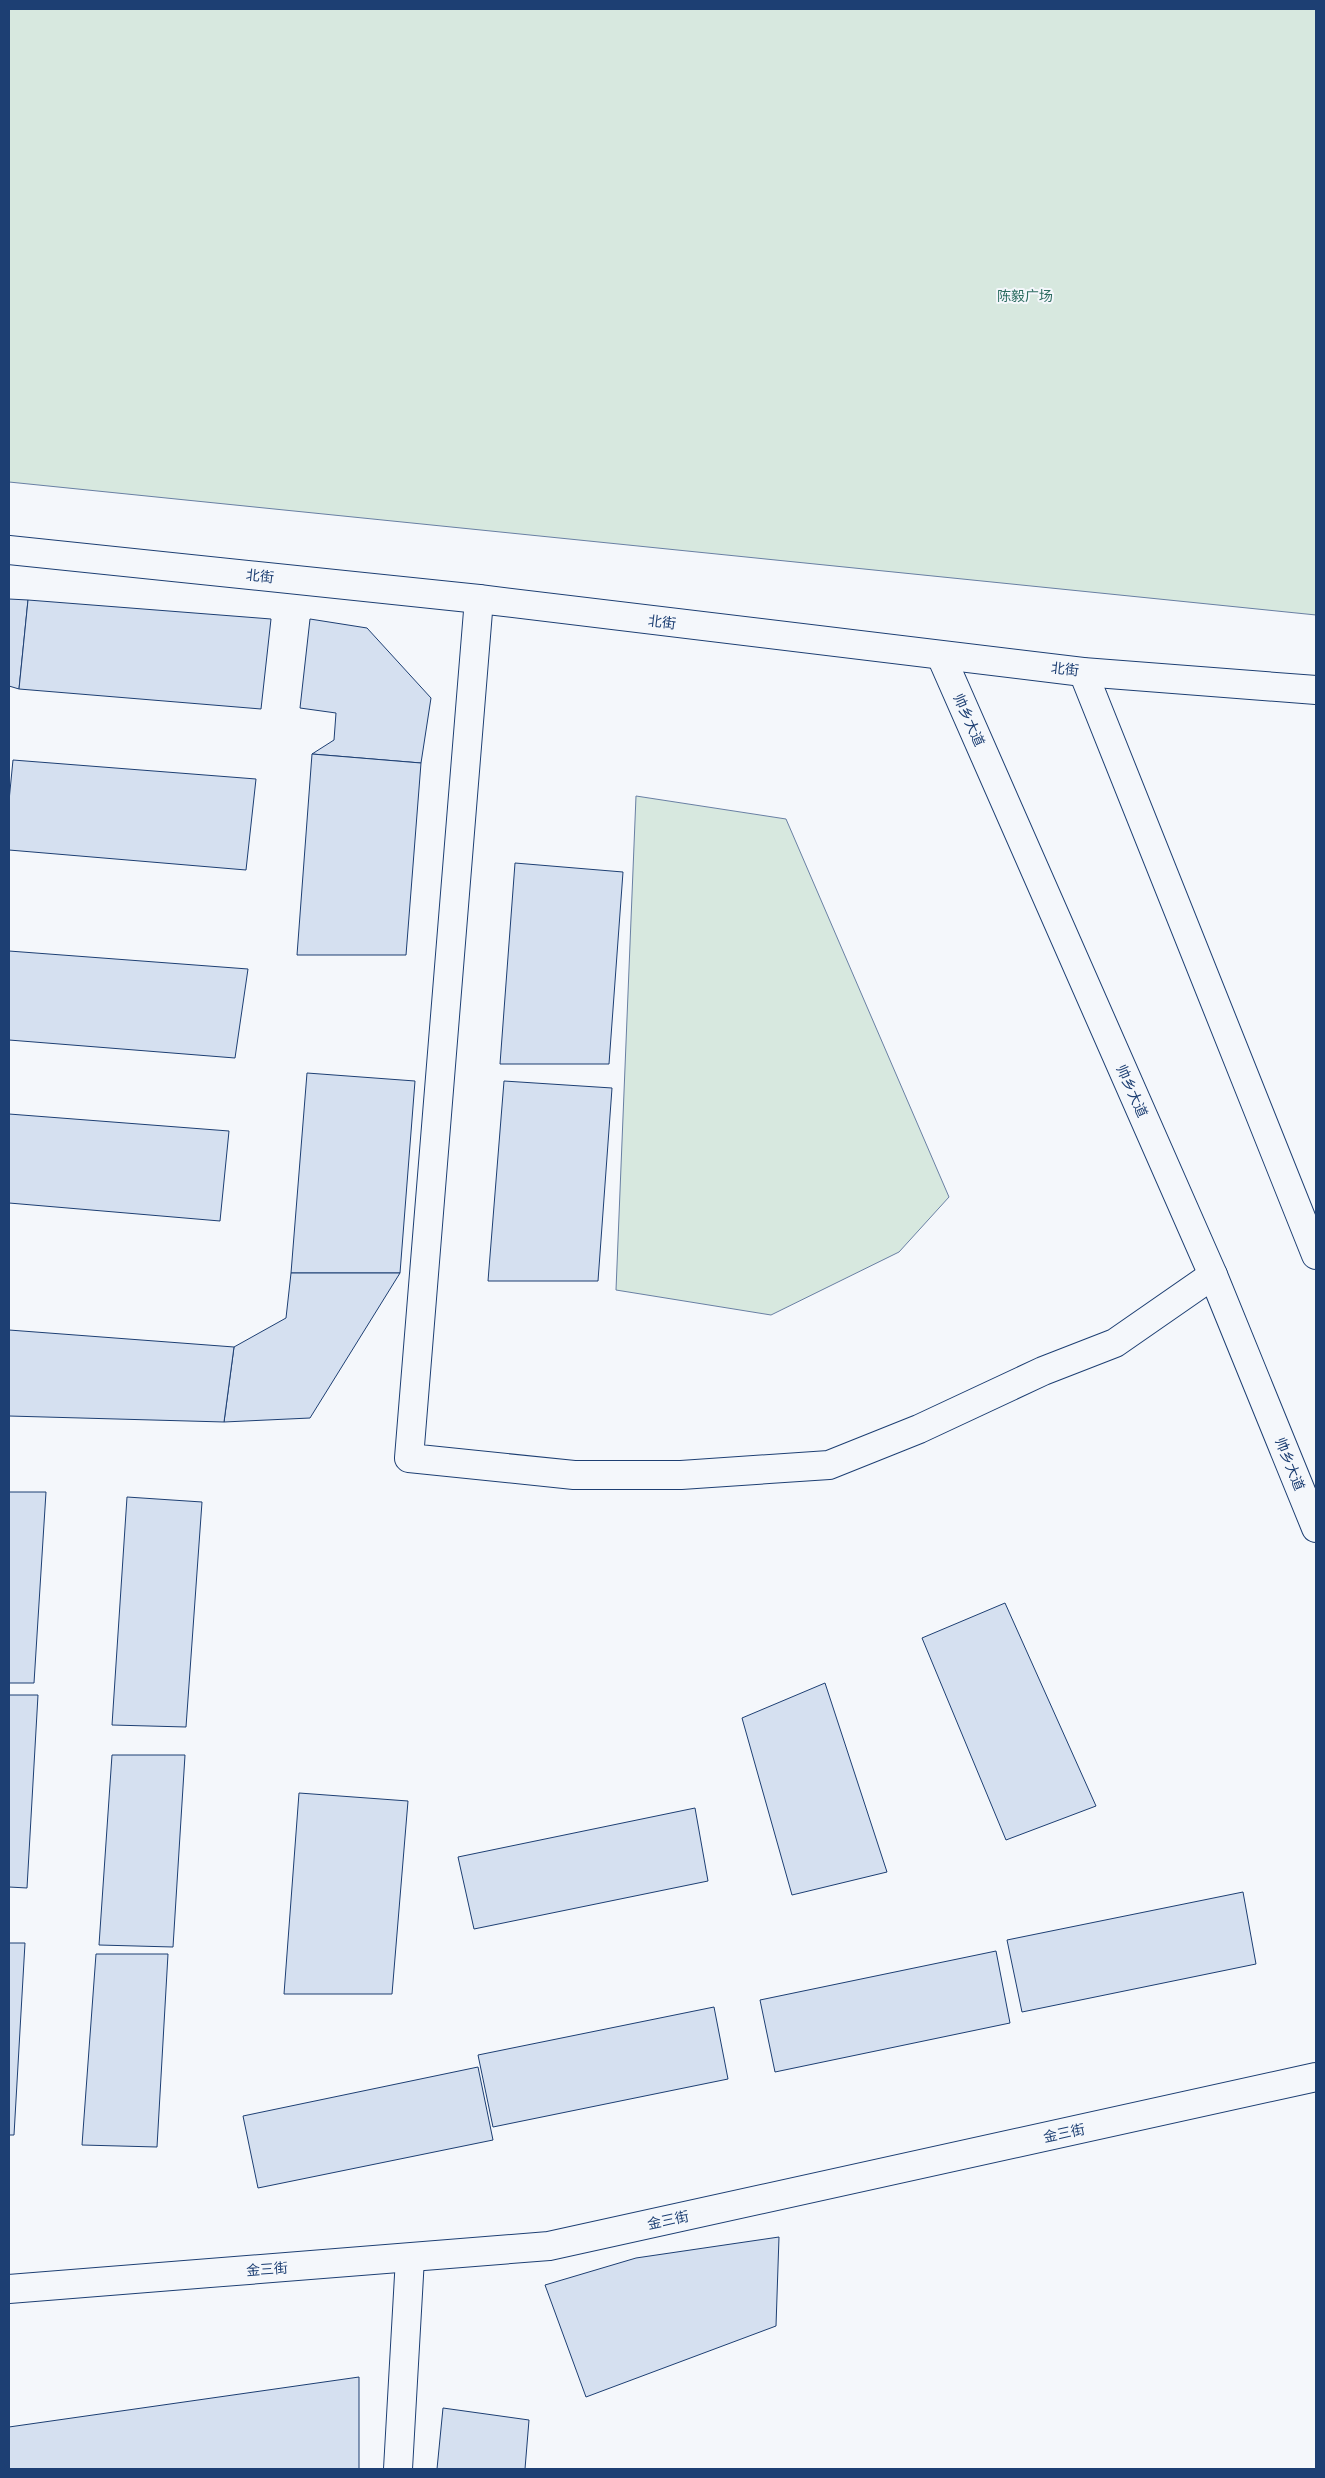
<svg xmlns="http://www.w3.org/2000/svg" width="1325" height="2478" font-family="Mulish,'Noto Sans SC',sans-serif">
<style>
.green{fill:#d7e8df;stroke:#687fa3}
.building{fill:#d5e0f0;stroke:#1d3f73}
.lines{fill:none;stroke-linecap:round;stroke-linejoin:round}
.minor-casing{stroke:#1d3f73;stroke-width:30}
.major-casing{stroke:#1d3f73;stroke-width:30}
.minor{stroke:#f4f7fb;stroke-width:28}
.major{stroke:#f4f7fb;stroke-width:28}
.labels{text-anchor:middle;stroke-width:4;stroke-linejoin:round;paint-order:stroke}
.park-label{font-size:14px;fill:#2c6c60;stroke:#f4f7fb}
.street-label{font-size:14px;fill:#1d3f73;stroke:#f4f7fb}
</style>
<rect width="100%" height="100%" fill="#f4f7fb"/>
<!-- green -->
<g class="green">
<polygon points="9,9 1316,9 1316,615 9,482"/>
<polygon points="636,796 786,819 949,1197 899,1252 771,1315 616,1290"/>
</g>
<!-- building -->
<g class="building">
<polygon points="9,599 28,600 19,689 9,686"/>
<polygon points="28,600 271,619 261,709 19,689"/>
<polygon points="310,619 367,628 431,698 421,763 312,754 334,740 336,713 300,708"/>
<polygon points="312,754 421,763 406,955 297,955"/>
<polygon points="13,760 256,779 246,870 9,850 9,801"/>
<polygon points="515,863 623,872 609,1064 500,1064"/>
<polygon points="9,951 248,969 235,1058 9,1040"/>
<polygon points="307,1073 415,1081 400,1273 291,1273"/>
<polygon points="504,1081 612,1088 598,1281 488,1281"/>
<polygon points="9,1114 229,1131 220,1221 9,1203"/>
<polygon points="291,1273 400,1273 310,1418 224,1422 234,1347 286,1318"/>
<polygon points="9,1330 234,1347 224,1422 9,1416"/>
<polygon points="9,1492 46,1492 34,1683 9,1683"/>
<polygon points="127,1497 202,1502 186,1727 112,1725"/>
<polygon points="1005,1603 1096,1806 1006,1840 922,1638"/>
<polygon points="825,1683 887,1872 792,1895 742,1718"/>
<polygon points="9,1695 38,1695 27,1888 9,1887"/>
<polygon points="112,1755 185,1755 173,1947 99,1945"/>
<polygon points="299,1793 408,1801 392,1994 284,1994"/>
<polygon points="695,1808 708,1881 474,1929 458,1857"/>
<polygon points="1243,1892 1256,1964 1022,2012 1007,1940"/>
<polygon points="9,1943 25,1943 14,2135 9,2135"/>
<polygon points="996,1951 1010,2023 775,2072 760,2000"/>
<polygon points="96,1954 168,1954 157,2147 82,2145"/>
<polygon points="714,2007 728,2079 493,2127 478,2055"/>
<polygon points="478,2067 493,2140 258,2188 243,2116"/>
<polygon points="779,2237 776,2326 586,2397 545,2285 636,2258"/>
<polygon points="359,2377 359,2469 9,2469 9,2427"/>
<polygon points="443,2408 529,2420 525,2469 437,2469"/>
</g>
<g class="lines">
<!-- minor casing -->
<g class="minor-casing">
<g id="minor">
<polyline points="479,599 409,1458 574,1475 681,1475 829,1465 919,1429 1043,1371 1115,1343 1213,1275"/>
<polyline points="9,2289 549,2246 1316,2077"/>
<polyline points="398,2469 410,2258"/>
</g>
</g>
<!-- major casing -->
<g class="major-casing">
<g id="major">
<polyline points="9,550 479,599 1083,672 1316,690"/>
<polyline points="941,656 1213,1275 1316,1528"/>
<polyline points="1083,672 1316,1255"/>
</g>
</g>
<!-- minor -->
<use href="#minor" class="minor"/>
<!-- major -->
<use href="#major" class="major"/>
</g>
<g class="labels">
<!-- park labels -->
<g class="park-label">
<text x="1025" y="301">陈毅广场</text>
</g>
<!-- street labels -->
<g class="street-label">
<text transform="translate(260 576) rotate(6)" y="5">北街</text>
<text transform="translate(662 622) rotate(7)" y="5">北街</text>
<text transform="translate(1065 669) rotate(6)" y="5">北街</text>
<text transform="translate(969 720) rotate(66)" y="5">帅乡大道</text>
<text transform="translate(1132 1091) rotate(66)" y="5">帅乡大道</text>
<text transform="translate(1290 1464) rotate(68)" y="5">帅乡大道</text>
<text transform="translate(1064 2133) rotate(-12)" y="5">金三街</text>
<text transform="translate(668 2220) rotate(-12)" y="5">金三街</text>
<text transform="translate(267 2269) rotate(-4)" y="5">金三街</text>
</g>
</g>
<!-- border -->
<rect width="1325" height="2478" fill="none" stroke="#1d3f73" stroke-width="20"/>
</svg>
